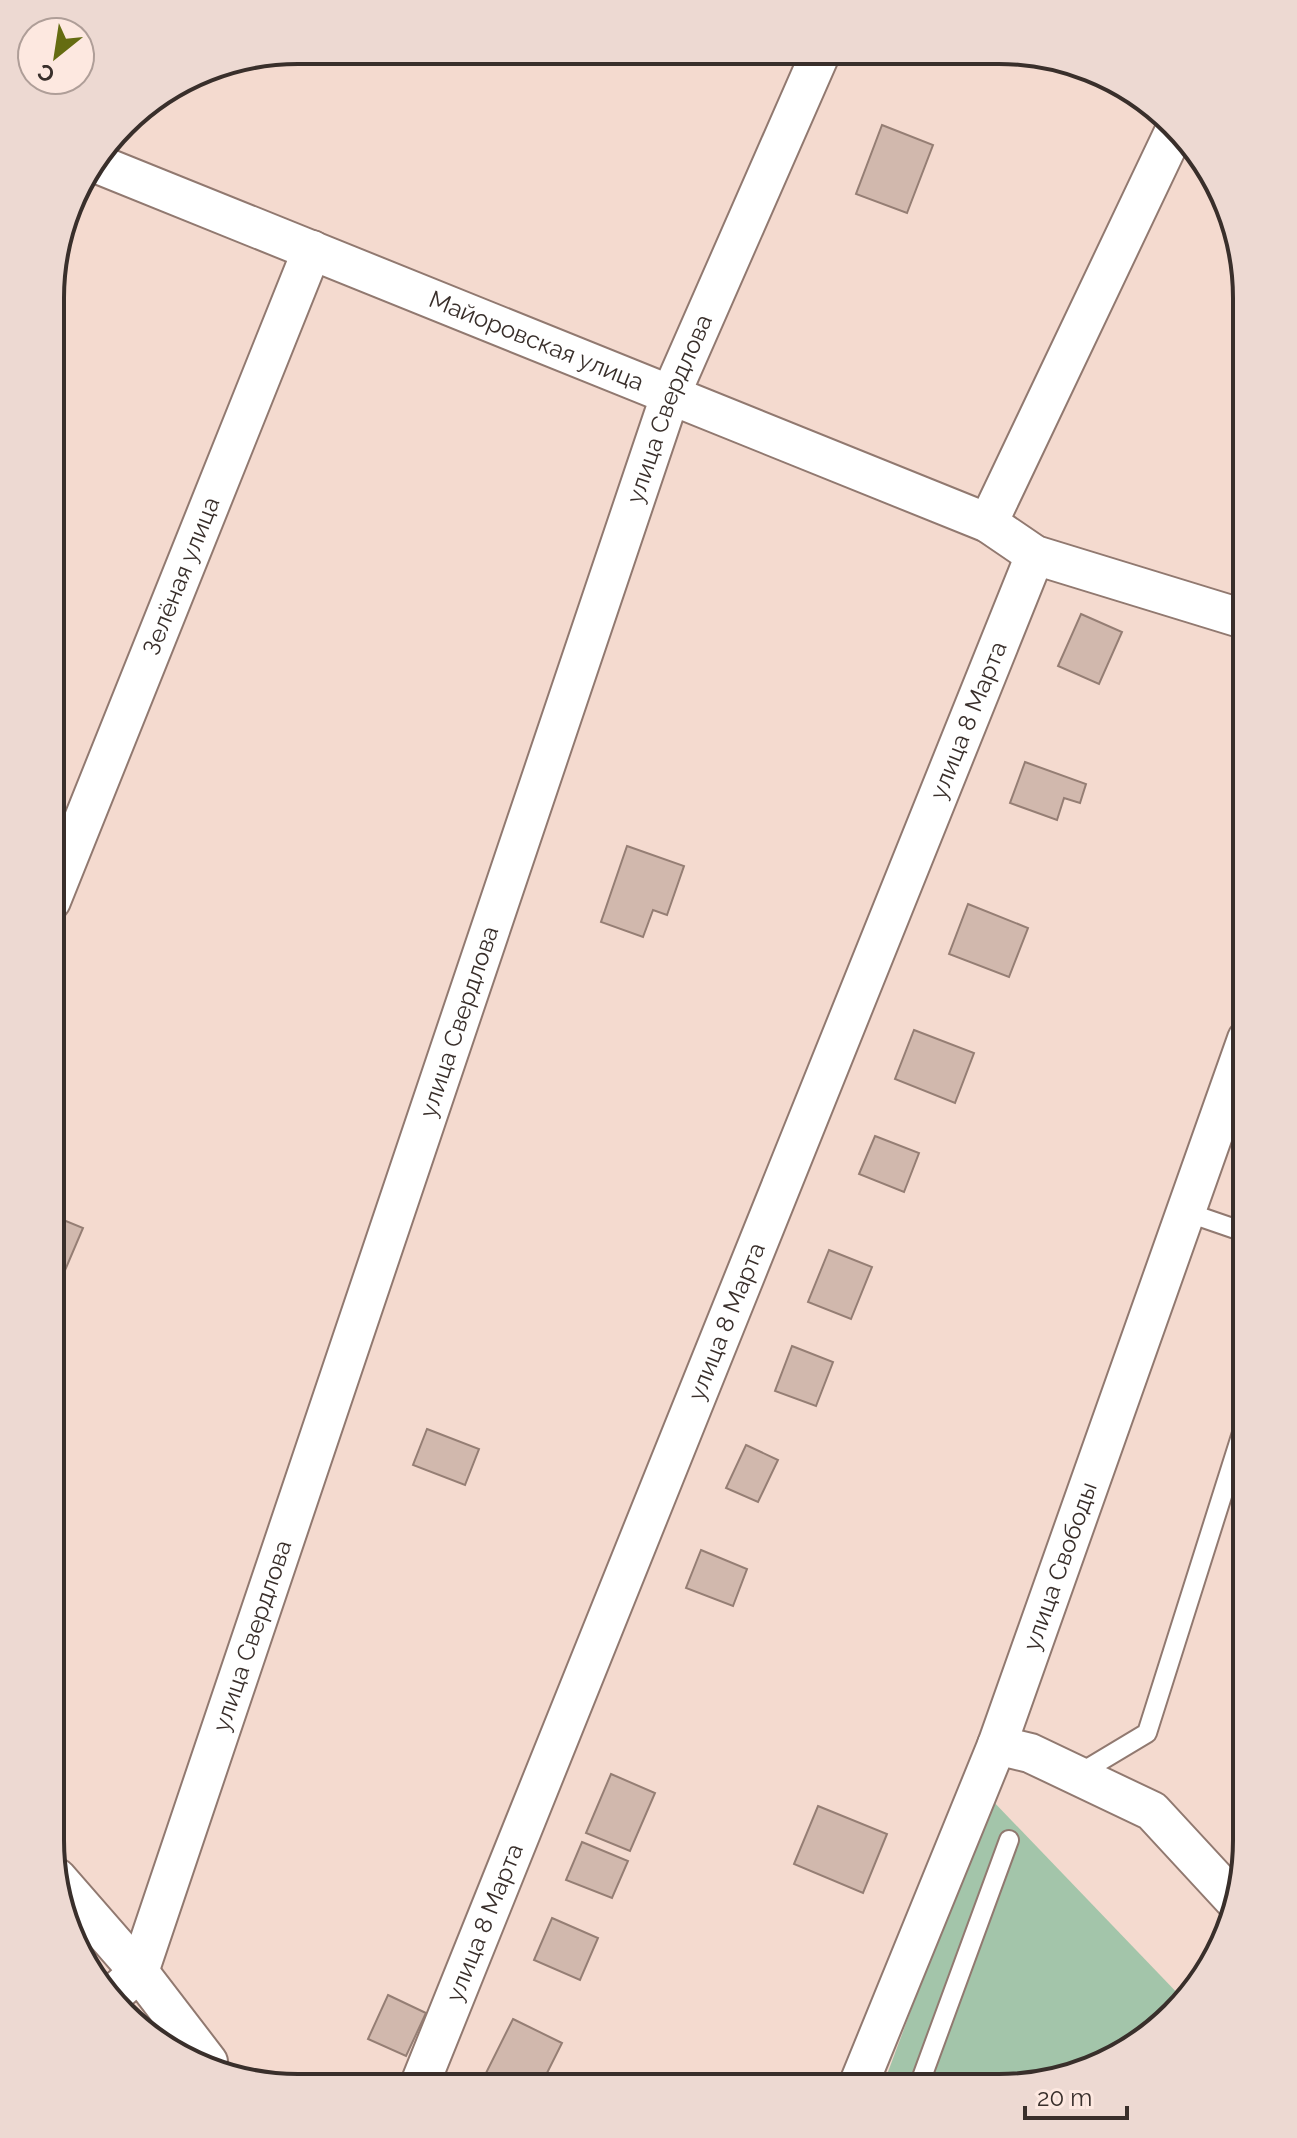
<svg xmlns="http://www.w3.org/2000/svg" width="1297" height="2138" font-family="Raleway,sans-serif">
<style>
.green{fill:#a3c5aa}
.building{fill:#d1b8ad;stroke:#957e74;stroke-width:2}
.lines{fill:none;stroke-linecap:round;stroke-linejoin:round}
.service-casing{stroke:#917970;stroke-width:22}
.minor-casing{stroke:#917970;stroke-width:42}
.service{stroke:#fff;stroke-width:18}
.minor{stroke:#fff;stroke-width:38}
.labels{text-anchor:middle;stroke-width:6;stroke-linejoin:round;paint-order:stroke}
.street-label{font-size:24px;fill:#392f2b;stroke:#fde8e0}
.rim{fill:none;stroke:#392f2b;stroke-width:4}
</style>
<rect width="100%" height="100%" fill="#f4dacf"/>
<!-- green -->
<polygon class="green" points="990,1798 1184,2000 1094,2069 1000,2088 882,2088"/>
<!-- building -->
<g class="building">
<polygon points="882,125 933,145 907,213 856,194"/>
<polygon points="1081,614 1122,632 1099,684 1058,666"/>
<polygon points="1025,762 1086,784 1080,803 1064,798 1057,820 1010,803"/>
<polygon points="627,846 684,866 667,915 653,910 643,937 601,922"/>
<polygon points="968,904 1028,928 1009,977 949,954"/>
<polygon points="914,1030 974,1053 955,1103 895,1079"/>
<polygon points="875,1136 919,1153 904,1192 859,1174"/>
<polygon points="51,1197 63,1202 56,1217 83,1228 63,1275 51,1270"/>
<polygon points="829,1250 872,1267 851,1319 808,1302"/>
<polygon points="792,1346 833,1362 816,1406 775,1391"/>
<polygon points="427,1429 479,1449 465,1485 413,1465"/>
<polygon points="746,1445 778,1460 758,1502 726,1488"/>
<polygon points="701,1550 747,1569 733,1606 686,1588"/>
<polygon points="611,1774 655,1793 630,1851 586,1833"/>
<polygon points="818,1806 887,1834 863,1893 794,1864"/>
<polygon points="582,1842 628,1861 612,1898 566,1880"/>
<polygon points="552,1918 598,1938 580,1980 534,1960"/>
<polygon points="388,1995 426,2013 406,2056 368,2039"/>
<polygon points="513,2019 562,2043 540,2087 508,2087 485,2075"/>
</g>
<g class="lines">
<!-- service casing -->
<g class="service-casing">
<g id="service">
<polyline points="1186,1212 1247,1233"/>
<polyline points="1077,1775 1147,1733 1247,1417"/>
<polyline points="918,2088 1009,1840"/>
</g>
</g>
<!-- minor casing -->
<g class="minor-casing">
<g id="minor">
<path id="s1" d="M95,163L988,523L1035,555L1247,620"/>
<polyline points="988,523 1174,132"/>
<path id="s2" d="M51,901L312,250"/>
<polyline points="997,1745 1030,1753 1152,1811 1237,1903"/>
<polyline points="57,1878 139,1972 208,2062"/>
<path id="s3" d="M114,1994L139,1972L670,396L821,52"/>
<path id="s4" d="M419,2086L1035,555"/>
<path id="s5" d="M857,2088L997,1745L1247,1039"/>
</g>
</g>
<!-- service -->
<use href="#service" class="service"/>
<!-- minor -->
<use href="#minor" class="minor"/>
</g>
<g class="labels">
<!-- street labels -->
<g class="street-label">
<text dy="8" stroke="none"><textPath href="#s1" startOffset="476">Майоровская улица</textPath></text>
<text dy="8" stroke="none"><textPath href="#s3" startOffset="1684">улица Свердлова</textPath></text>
<text dy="8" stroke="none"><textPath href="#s2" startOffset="350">Зелёная улица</textPath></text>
<text dy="8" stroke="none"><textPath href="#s4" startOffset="1472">улица 8 Марта</textPath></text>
<text dy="8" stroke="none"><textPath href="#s3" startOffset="1036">улица Свердлова</textPath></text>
<text dy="8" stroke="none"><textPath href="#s4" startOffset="824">улица 8 Марта</textPath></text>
<text dy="8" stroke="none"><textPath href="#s5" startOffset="560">улица Свободы</textPath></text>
<text dy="8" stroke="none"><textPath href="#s3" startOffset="388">улица Свердлова</textPath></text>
<text dy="8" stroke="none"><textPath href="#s4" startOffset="176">улица 8 Марта</textPath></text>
</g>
</g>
<!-- crop -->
<path d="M0 0H1297V2138H0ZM298 64H999A234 234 0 0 1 1233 298V1840A234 234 0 0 1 999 2074H298A234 234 0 0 1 64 1840V298A234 234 0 0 1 298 64Z" fill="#edd9d2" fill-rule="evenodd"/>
<path class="rim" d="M298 64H999A234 234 0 0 1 1233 298V1840A234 234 0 0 1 999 2074H298A234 234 0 0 1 64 1840V298A234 234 0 0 1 298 64Z"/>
<!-- north arrow -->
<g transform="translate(56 56) rotate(210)"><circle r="38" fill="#fde8e0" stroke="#af9e98" stroke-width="2"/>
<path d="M0-6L14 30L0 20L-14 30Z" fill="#656c11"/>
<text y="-12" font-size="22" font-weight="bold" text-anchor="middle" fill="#392f2b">С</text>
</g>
<!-- scale -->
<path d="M1025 2106v12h102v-12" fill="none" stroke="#392f2b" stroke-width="4"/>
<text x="1037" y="2106" font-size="24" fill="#392f2b" stroke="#fde8e0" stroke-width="6" paint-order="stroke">20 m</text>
</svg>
